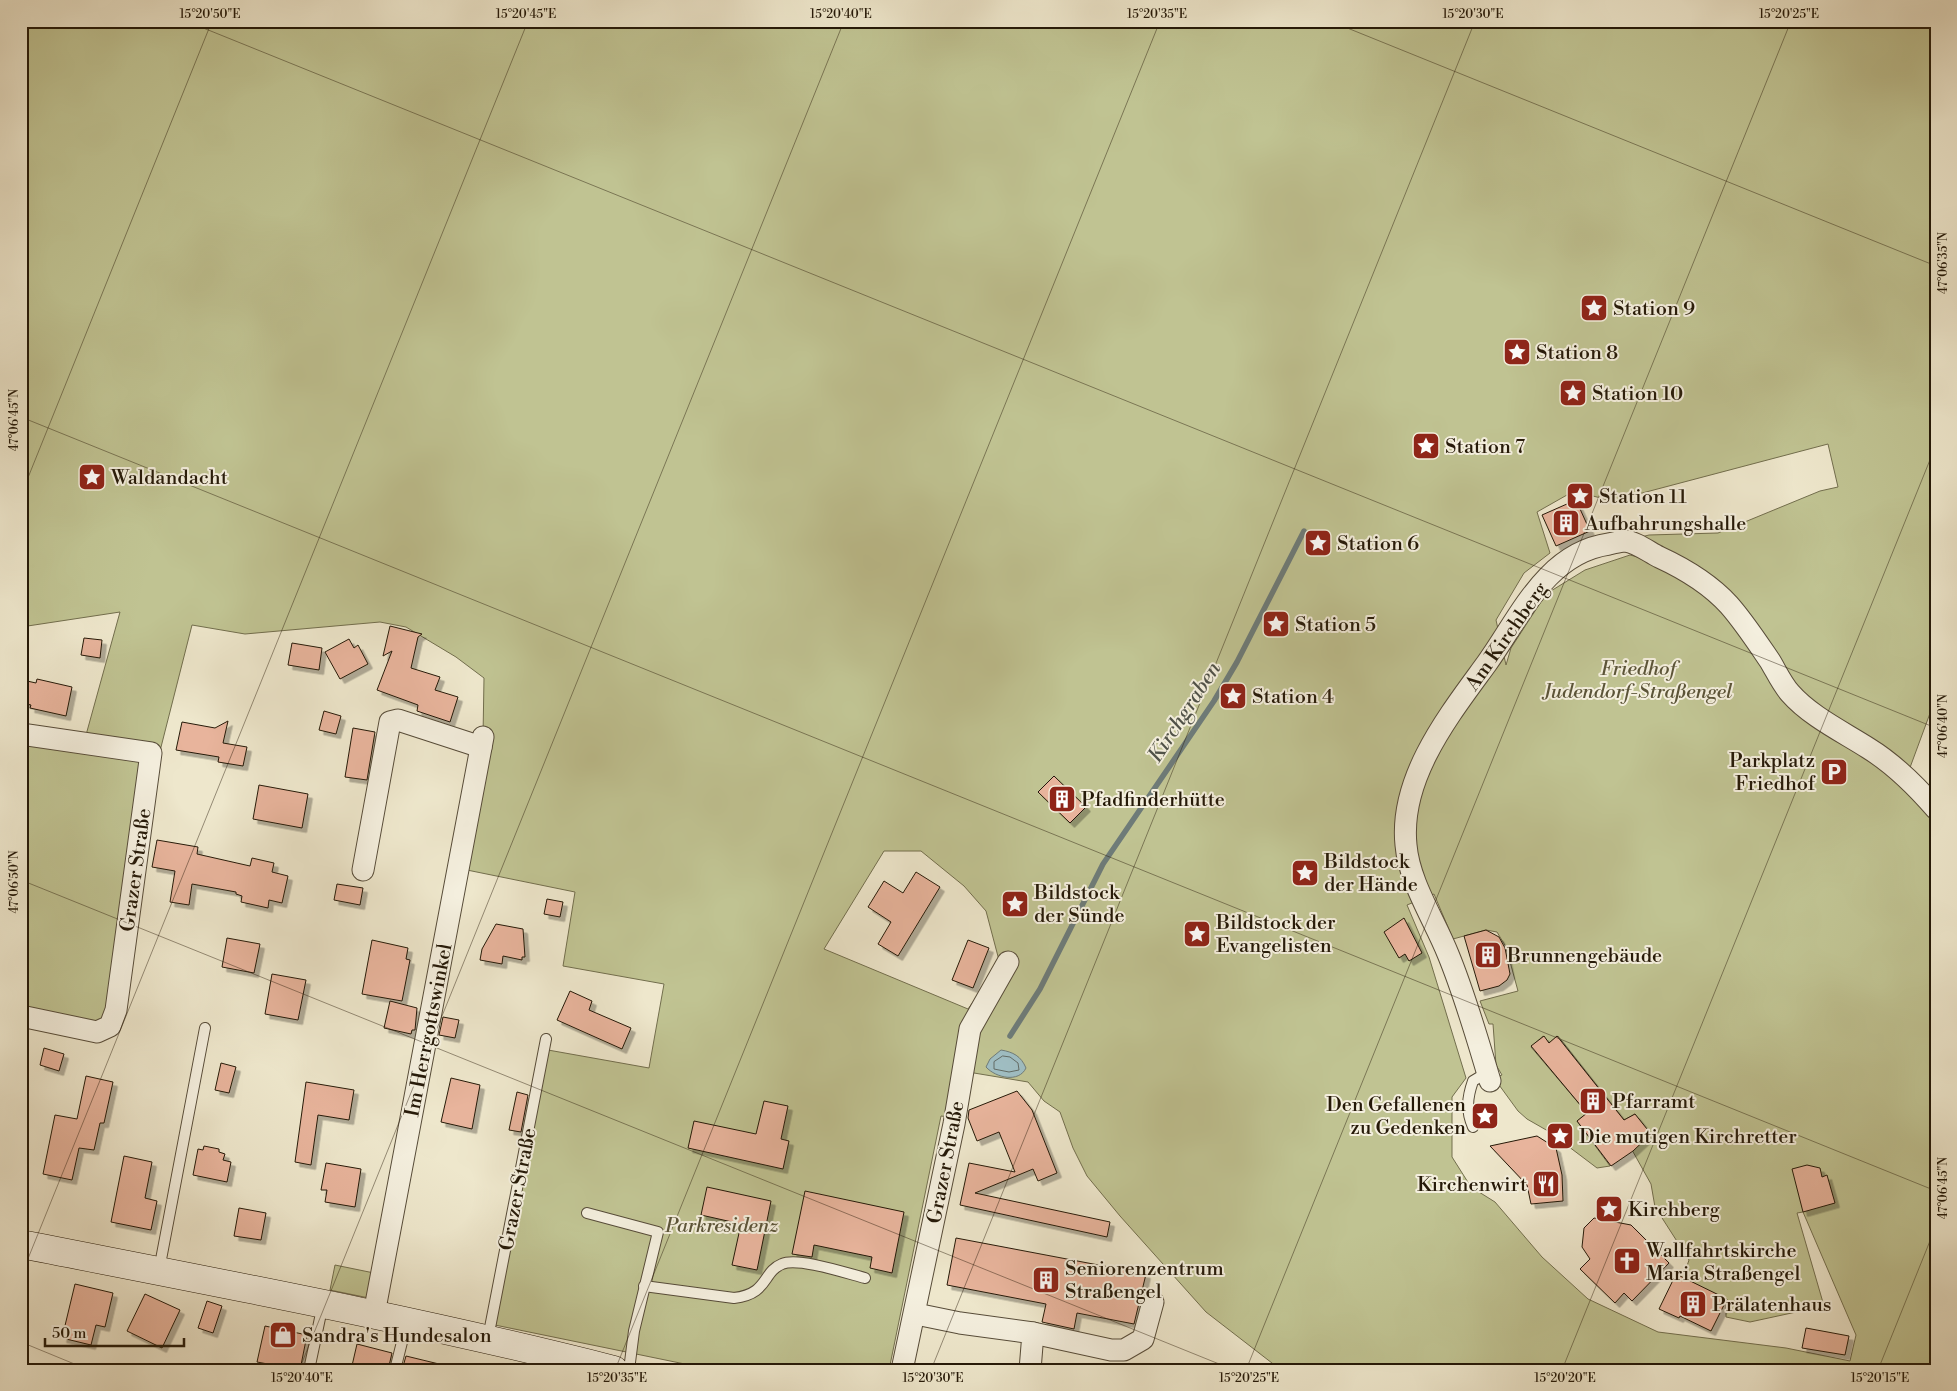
<svg xmlns="http://www.w3.org/2000/svg" width="1957" height="1391" font-family="'Libre Bodoni',serif">
<style>
.green{fill:#c0c392;stroke:#726e4d;fill-rule:evenodd}
.water{fill:#9fbdc2;stroke:#6e7b78}
.lines{fill:none;stroke-linecap:round;stroke-linejoin:round}
.shore{stroke:#626b65;stroke-width:1}
.stream{stroke:#6e7b78;stroke-width:5.5}
.building{fill:#e8b49c;stroke:#251908;filter:url(#shadow)}
.service-casing{stroke:#574c39;stroke-width:12}
.minor-casing{stroke:#574c39;stroke-width:23}
.secondary-casing{stroke:#251908;stroke-width:29}
.service{stroke:#f4efde;stroke-width:10}
.minor{stroke:#f4efde;stroke-width:21}
.secondary{stroke:#f4efde;stroke-width:28}
.ticks{fill:none;stroke:#251908;stroke-width:1;stroke-opacity:0.45}
.labels{text-anchor:middle;stroke-width:4;stroke-linejoin:round;paint-order:stroke}
.poi-label{font-size:20px;fill:#251908;stroke:#f4efde;text-anchor:start}
.street-label{font-size:20px;fill:#251908;stroke:#f4efde}
.park-label{font-size:20px;font-style:italic;fill:#5b5438;stroke:#f4efde}
.water-label{font-size:21px;font-style:italic;fill:#505249;stroke:#f4efde}
.neatline{fill:none;stroke:#251908;stroke-width:2}
.ticks-label{font-size:12px;text-anchor:middle;fill:#251908}
</style>
<defs>
<filter id="shadow"><feDropShadow dx="4.5" dy="4.5" stdDeviation="0" flood-color="#0004"/></filter>
</defs>
<rect width="100%" height="100%" fill="#eee7cc"/>
<filter id="stains"><feTurbulence type="fractalNoise" baseFrequency=".004" numOctaves="4"/><feColorMatrix values="0 0 0 0 .2 0 0 0 0 .09 0 0 0 0 .02 0 0 0 .5 -.17"/></filter>
<radialGradient id="worn" r=".72"><stop offset=".6" stop-color="#630" stop-opacity="0"/><stop offset="1" stop-color="#630" stop-opacity=".3"/></radialGradient>
<!-- green -->
<g class="green">
<path d="M21,21H1936V697L1908,773L1936,809V1370H1281L1206,1312L1120,1216L1087,1176L1073,1148L1060,1112L1044,1101L1028,1082L956,1070L949,1117L941,1116L889,1370H714L490,1324L548,1050L649,1068L664,984L563,966L575,892L462,869L483,737L484,678L456,657L406,627L380,622L245,634L192,625L160,751L105,1022L21,1011V726L86,735L120,612L21,627ZM1828,444L1838,487L1820,491L1718,533L1649,535L1625,541L1681,568L1630,555L1585,570L1546,594L1511,648L1506,665L1496,620L1524,573L1550,553L1537,512L1574,491L1612,501ZM884,851H921L964,886L986,911L1000,964L968,1009L824,949ZM1434,894L1453,939L1486,930L1497,932L1506,947L1518,991L1480,1001L1489,1024H1493L1496,1065L1502,1075L1494,1078L1518,1111L1527,1119L1548,1131L1597,1168L1610,1166L1577,1121L1587,1113L1531,1047L1543,1036L1549,1043L1558,1036L1624,1120L1635,1114L1650,1134L1632,1150L1651,1184L1655,1207L1689,1260L1683,1278L1726,1299V1317L1750,1322L1824,1306L1797,1213L1803,1212L1856,1335L1850,1361L1786,1348L1658,1332L1588,1299L1542,1257L1495,1202L1471,1187L1452,1157V1097L1466,1078L1429,957L1407,905Z"/>
<polygon points="335,1265 374,1273 369,1298 330,1290"/>
</g>
<!-- water -->
<path class="water" d="M1001,1050C1013,1052 1021,1056 1026,1068C1019,1083 996,1078 986,1067L990,1059Z"/>
<g class="lines">
<!-- shore -->
<polygon class="shore" points="1003,1056 1010,1057 1018,1063 1019,1070 1009,1072 994,1069 994,1062"/>
<!-- stream -->
<polyline class="stream" points="1010,1036 1040,989 1103,864 1214,701 1237,662 1304,531"/>
</g>
<!-- building -->
<g class="building">
<polygon points="1576,500 1590,531 1556,546 1542,515"/>
<polygon points="390,626 422,634 418,637 411,668 440,677 435,690 458,697 450,722 417,711 418,705 377,690 392,651 383,656"/>
<polygon points="84,638 102,640 100,658 81,655"/>
<polygon points="349,639 354,648 358,645 368,664 340,679 325,652"/>
<polygon points="292,643 322,648 319,670 288,665"/>
<polygon points="37,679 72,687 66,716 30,708 31,705 22,703 27,681 36,683"/>
<polygon points="324,711 341,716 336,734 319,730"/>
<polygon points="228,721 223,743 247,747 243,766 218,762 219,757 176,750 182,722 215,728"/>
<polygon points="353,728 375,732 367,780 345,777"/>
<polygon points="1054,776 1086,807 1070,823 1038,792"/>
<polygon points="259,785 308,794 302,828 253,819"/>
<polygon points="157,840 198,847 197,854 250,866 252,858 274,863 272,872 288,876 282,903 269,900 268,908 241,902 242,896 236,894 236,892 192,884 189,905 170,902 175,871 152,867"/>
<polygon points="916,872 940,887 898,956 878,944 891,922 868,907 884,881 903,893"/>
<polygon points="337,884 363,888 360,905 334,900"/>
<polygon points="547,899 563,902 560,917 544,914"/>
<polygon points="1404,918 1422,953 1409,961 1405,954 1399,958 1384,932"/>
<polygon points="496,924 523,929 525,957 522,957 522,960 503,956 502,964 480,960 482,949"/>
<polygon points="1486,930 1499,937 1505,948 1510,974 1507,980 1499,986 1480,991 1464,936"/>
<polygon points="227,938 260,944 254,973 222,967"/>
<polygon points="372,940 408,948 406,959 410,960 402,1001 362,994"/>
<polygon points="968,940 989,948 973,988 952,980"/>
<polygon points="272,974 306,980 298,1020 265,1014"/>
<polygon points="570,991 592,1001 589,1010 631,1028 622,1049 557,1020"/>
<polygon points="390,1001 417,1008 415,1030 412,1030 411,1034 384,1028"/>
<polygon points="443,1017 459,1020 455,1038 439,1035"/>
<polygon points="1544,1036 1549,1043 1557,1036 1624,1120 1635,1114 1651,1134 1633,1151 1611,1166 1577,1121 1587,1113 1531,1046"/>
<polygon points="44,1048 64,1054 59,1071 40,1065"/>
<polygon points="221,1063 236,1067 229,1093 215,1090"/>
<polygon points="86,1076 113,1082 104,1123 100,1123 94,1150 79,1148 72,1180 43,1174 55,1115 77,1119"/>
<polygon points="451,1078 480,1085 472,1129 441,1122"/>
<polygon points="306,1082 354,1090 349,1120 318,1115 311,1165 295,1162"/>
<polygon points="1017,1091 1032,1110 1057,1173 1038,1181 1033,1169 975,1193 1110,1222 1107,1237 960,1205 969,1163 1015,1172 999,1132 977,1141 968,1118 969,1110"/>
<polygon points="517,1092 528,1095 521,1132 509,1130"/>
<polygon points="764,1101 788,1106 781,1139 789,1141 783,1169 688,1148 694,1121 756,1134"/>
<polygon points="1537,1136 1556,1148 1562,1175 1563,1201 1531,1204 1527,1185 1490,1146"/>
<polygon points="204,1146 219,1149 219,1152 225,1154 223,1160 231,1162 227,1182 193,1175 198,1149 203,1150"/>
<polygon points="124,1156 152,1162 145,1198 157,1201 151,1230 111,1222"/>
<polygon points="326,1163 361,1169 355,1207 325,1202 327,1190 321,1190"/>
<polygon points="1807,1165 1820,1168 1822,1177 1827,1175 1835,1203 1803,1212 1792,1169"/>
<polygon points="707,1187 771,1201 757,1270 732,1265 741,1224 701,1215"/>
<polygon points="805,1191 904,1212 892,1273 870,1268 872,1257 814,1245 812,1257 792,1254"/>
<polygon points="239,1208 266,1213 261,1240 234,1236"/>
<polygon points="1594,1218 1631,1225 1669,1263 1632,1301 1624,1293 1615,1303 1580,1269 1590,1259 1582,1247 1584,1228"/>
<polygon points="956,1238 1146,1274 1134,1324 1077,1313 1074,1329 1042,1322 1046,1304 947,1285"/>
<polygon points="1676,1274 1727,1299 1711,1331 1680,1316 1679,1318 1659,1309"/>
<polygon points="75,1284 113,1293 105,1327 96,1325 91,1345 62,1338"/>
<polygon points="145,1294 180,1310 162,1348 127,1331"/>
<polygon points="207,1301 222,1306 213,1333 198,1328"/>
<polygon points="265,1326 307,1335 300,1370 257,1362"/>
<polygon points="1806,1328 1849,1336 1845,1355 1802,1348"/>
<polygon points="357,1344 392,1353 388,1370 351,1370"/>
<polygon points="406,1356 439,1364 438,1370 402,1370"/>
</g>
<g class="lines">
<!-- service casing -->
<g class="service-casing">
<g id="service">
<path d="M1473,1127C1466,1111 1467,1098 1473,1081L1488,1072"/>
<polyline points="587,1213 658,1232 634,1331 629,1370"/>
<polyline points="159,1270 205,1028"/>
<path d="M644,1286L734,1298C769,1294 762,1272 782,1264C798,1257 846,1273 865,1278"/>
<polyline points="488,1338 546,1039"/>
<polyline points="309,1370 323,1304"/>
<polyline points="395,1370 407,1322"/>
</g>
</g>
<!-- minor casing -->
<g class="minor-casing">
<g id="minor">
<polyline points="21,734 151,753 116,1010 110,1026 97,1032 21,1016"/>
<polyline points="363,870 390,722 398,720 481,747"/>
<path d="M1490,1081C1477,1038 1465,995 1448,954C1434,919 1409,882 1406,845C1399,777 1450,714 1487,663C1520,617 1546,553 1609,544C1614,543 1620,541 1625,541C1636,542 1649,552 1659,557C1685,569 1709,583 1729,605C1744,622 1757,642 1770,661C1776,671 1782,684 1790,693C1810,716 1843,732 1868,748C1894,764 1917,787 1936,809"/>
<polyline points="374,1314 483,737"/>
<polyline points="916,1314 960,1323 1033,1333 1030,1370"/>
<polyline points="1033,1333 1111,1350 1124,1350 1143,1339 1153,1302"/>
<polyline points="902,1370 954,1124 970,1029 1008,962"/>
</g>
</g>
<!-- secondary casing -->
<g class="secondary-casing">
<path id="secondary" d="M21,1244C219,1283 418,1320 614,1370"/>
</g>
<!-- service -->
<use href="#service" class="service"/>
<!-- minor -->
<use href="#minor" class="minor"/>
<!-- secondary -->
<use href="#secondary" class="secondary"/>
</g>
<!-- ticks -->
<path class="ticks" d="M186,21L1936,728M1330,21L1936,266M21,417L1936,1191M21,495L212,21M21,880L1234,1370M21,1276L528,21M21,1342L89,1370M299,1370L844,21M615,1370L1160,21M931,1370L1475,21M1246,1370L1791,21M1562,1370L1936,445M1878,1370L1936,1226"/>
<!-- icons -->
<defs>
<g id="sight-square" transform="scale(1.4375)"><rect x="-9" y="-9" width="18" height="18" rx="4" fill="#8f2418" stroke="#f4efde"/><path d="M0-6L1.8-2.2L6-1.7L2.9 1.2L3.7 5.4L0 3.3L-3.7 5.4L-2.9 1.2L-6-1.7L-1.8-2.2Z" fill="#fff"/></g>
<g id="building-square" transform="scale(1.4375)"><rect x="-9" y="-9" width="18" height="18" rx="4" fill="#8f2418" stroke="#f4efde"/><path d="M-4-6H4V6H1V3H-1V6H-4ZM-2.5-4.3h1.7v1.8h-1.7ZM.8-4.3h1.7v1.8H.8ZM-2.5-1h1.7V.8h-1.7ZM.8-1h1.7V.8H.8Z" fill="#fff"/></g>
<g id="parking-square" transform="scale(1.4375)"><rect x="-9" y="-9" width="18" height="18" rx="4" fill="#8f2418" stroke="#f4efde"/><path d="M-3.5-5.5H1a3.5 3.5 0 0 1 0 7H-1V5.5H-3.5ZM-1-3.4V-.6H.8a1.4 1.4 0 0 0 0-2.8Z" fill="#fff"/></g>
<g id="restaurant-square" transform="scale(1.4375)"><rect x="-9" y="-9" width="18" height="18" rx="4" fill="#8f2418" stroke="#f4efde"/><path d="M-5-6h1v4h1v-4h1v4h1v-4h1v5L-1.5 .5V6h-2V.5L-5-1ZM5-6V6H3V1.5H1.5Q1.5-4 5-6Z" fill="#fff"/></g>
<g id="church-square" transform="scale(1.4375)"><rect x="-9" y="-9" width="18" height="18" rx="4" fill="#8f2418" stroke="#f4efde"/><path d="M-1.2-6h2.4v3.5h3.3v2.4h-3.3V6h-2.4V-.1h-3.3v-2.4h3.3Z" fill="#fff"/></g>
<g id="shop-square" transform="scale(1.4375)"><rect x="-9" y="-9" width="18" height="18" rx="4" fill="#8f2418" stroke="#f4efde"/><path d="M-5-2.5h2.3a2.7 3.5 0 0 1 5.4 0H5L5.5 6h-11ZM-1.5-2.5h3a1.5 2.3 0 0 0-3 0Z" fill="#fff"/></g>
</defs>
<g fill-rule="evenodd">
<use href="#sight-square" x="1594" y="308"/>
<use href="#sight-square" x="1517" y="352"/>
<use href="#sight-square" x="1573" y="393"/>
<use href="#sight-square" x="1426" y="446"/>
<use href="#sight-square" x="92" y="477"/>
<use href="#sight-square" x="1580" y="496"/>
<use href="#building-square" x="1566" y="523"/>
<use href="#sight-square" x="1318" y="543"/>
<use href="#sight-square" x="1276" y="624"/>
<use href="#sight-square" x="1233" y="696"/>
<use href="#parking-square" x="1834" y="772"/>
<use href="#building-square" x="1062" y="799"/>
<use href="#sight-square" x="1305" y="873"/>
<use href="#sight-square" x="1015" y="904"/>
<use href="#sight-square" x="1197" y="934"/>
<use href="#building-square" x="1488" y="955"/>
<use href="#building-square" x="1593" y="1101"/>
<use href="#sight-square" x="1485" y="1116"/>
<use href="#sight-square" x="1560" y="1136"/>
<use href="#restaurant-square" x="1546" y="1184"/>
<use href="#sight-square" x="1609" y="1209"/>
<use href="#church-square" x="1627" y="1261"/>
<use href="#building-square" x="1046" y="1280"/>
<use href="#building-square" x="1693" y="1304"/>
<use href="#shop-square" x="283" y="1335"/>
</g>
<g class="labels">
<!-- poi labels -->
<g class="poi-label">
<text x="1613" y="315">Station 9</text>
<text x="1536" y="359">Station 8</text>
<text x="1592" y="400">Station 10</text>
<text x="1445" y="453">Station 7</text>
<text x="111" y="484">Waldandacht</text>
<text x="1599" y="503">Station 11</text>
<text x="1585" y="530">Aufbahrungshalle</text>
<text x="1337" y="550">Station 6</text>
<text x="1295" y="631">Station 5</text>
<text x="1252" y="703">Station 4</text>
<text x="1815" y="767" text-anchor="end">Parkplatz<tspan x="1815" dy="23">Friedhof</tspan></text>
<text x="1081" y="806">Pfadfinderhütte</text>
<text x="1324" y="868">Bildstock<tspan x="1324" dy="23">der Hände</tspan></text>
<text x="1034" y="899">Bildstock<tspan x="1034" dy="23">der Sünde</tspan></text>
<text x="1216" y="929">Bildstock der<tspan x="1216" dy="23">Evangelisten</tspan></text>
<text x="1507" y="962">Brunnengebäude</text>
<text x="1612" y="1108">Pfarramt</text>
<text x="1466" y="1111" text-anchor="end">Den Gefallenen<tspan x="1466" dy="23">zu Gedenken</tspan></text>
<text x="1579" y="1143">Die mutigen Kirchretter</text>
<text x="1527" y="1191" text-anchor="end">Kirchenwirt</text>
<text x="1628" y="1216">Kirchberg</text>
<text x="1646" y="1257">Wallfahrtskirche<tspan x="1646" dy="23">Maria Straßengel</tspan></text>
<text x="1065" y="1275">Seniorenzentrum<tspan x="1065" dy="23">Straßengel</tspan></text>
<text x="1712" y="1311">Prälatenhaus</text>
<text x="302" y="1342">Sandra's Hundesalon</text>
</g>
<!-- street labels -->
<g class="street-label">
<text transform="translate(1506 636) rotate(-55)" y="7">Am Kirchberg</text>
<text transform="translate(135 870) rotate(-82)" y="7">Grazer Straße</text>
<text transform="translate(428 1030) rotate(-79)" y="7">Im Herrgottswinkel</text>
<text transform="translate(945 1162) rotate(-79)" y="7">Grazer Straße</text>
<text transform="translate(517 1189) rotate(-79)" y="7">Grazer Straße</text>
</g>
<!-- park labels -->
<g class="park-label">
<text x="1638" y="675">Friedhof<tspan x="1638" dy="23">Judendorf-Straßengel</tspan></text>
<text x="722" y="1232">Parkresidenz</text>
</g>
<!-- water labels -->
<g class="water-label">
<text transform="translate(1184 712) rotate(-57)" y="7">Kirchgraben</text>
</g>
</g>
<!-- margin -->
<rect width="1957" height="1391" fill="none" stroke="#eee7cc" stroke-width="55"/>
<!-- scale -->
<path d="M45 1338v8h139v-8" fill="none" stroke="#251908" stroke-width="2.5"/>
<text x="52" y="1338" font-size="15" fill="#251908" stroke="#f4efde" stroke-width="4" paint-order="stroke">50 m</text>
<rect x="28" y="28" width="1902" height="1336" class="neatline"/>
<g class="ticks-label">
<text x="210" y="18">15°20'50"E</text>
<text x="526" y="18">15°20'45"E</text>
<text x="841" y="18">15°20'40"E</text>
<text x="1157" y="18">15°20'35"E</text>
<text x="1473" y="18">15°20'30"E</text>
<text x="1789" y="18">15°20'25"E</text>
<text transform="translate(1943 263) rotate(-90)" y="4">47°06'35"N</text>
<text transform="translate(14 420) rotate(-90)" y="4">47°06'45"N</text>
<text transform="translate(1943 726) rotate(-90)" y="4">47°06'40"N</text>
<text transform="translate(14 882) rotate(-90)" y="4">47°06'50"N</text>
<text transform="translate(1943 1188) rotate(-90)" y="4">47°06'45"N</text>
<text x="302" y="1382">15°20'40"E</text>
<text x="617" y="1382">15°20'35"E</text>
<text x="933" y="1382">15°20'30"E</text>
<text x="1249" y="1382">15°20'25"E</text>
<text x="1565" y="1382">15°20'20"E</text>
<text x="1880" y="1382">15°20'15"E</text>
</g>
<rect width="100%" height="100%" filter="url(#stains)"/>
<rect width="100%" height="100%" fill="url(#worn)"/>
</svg>
